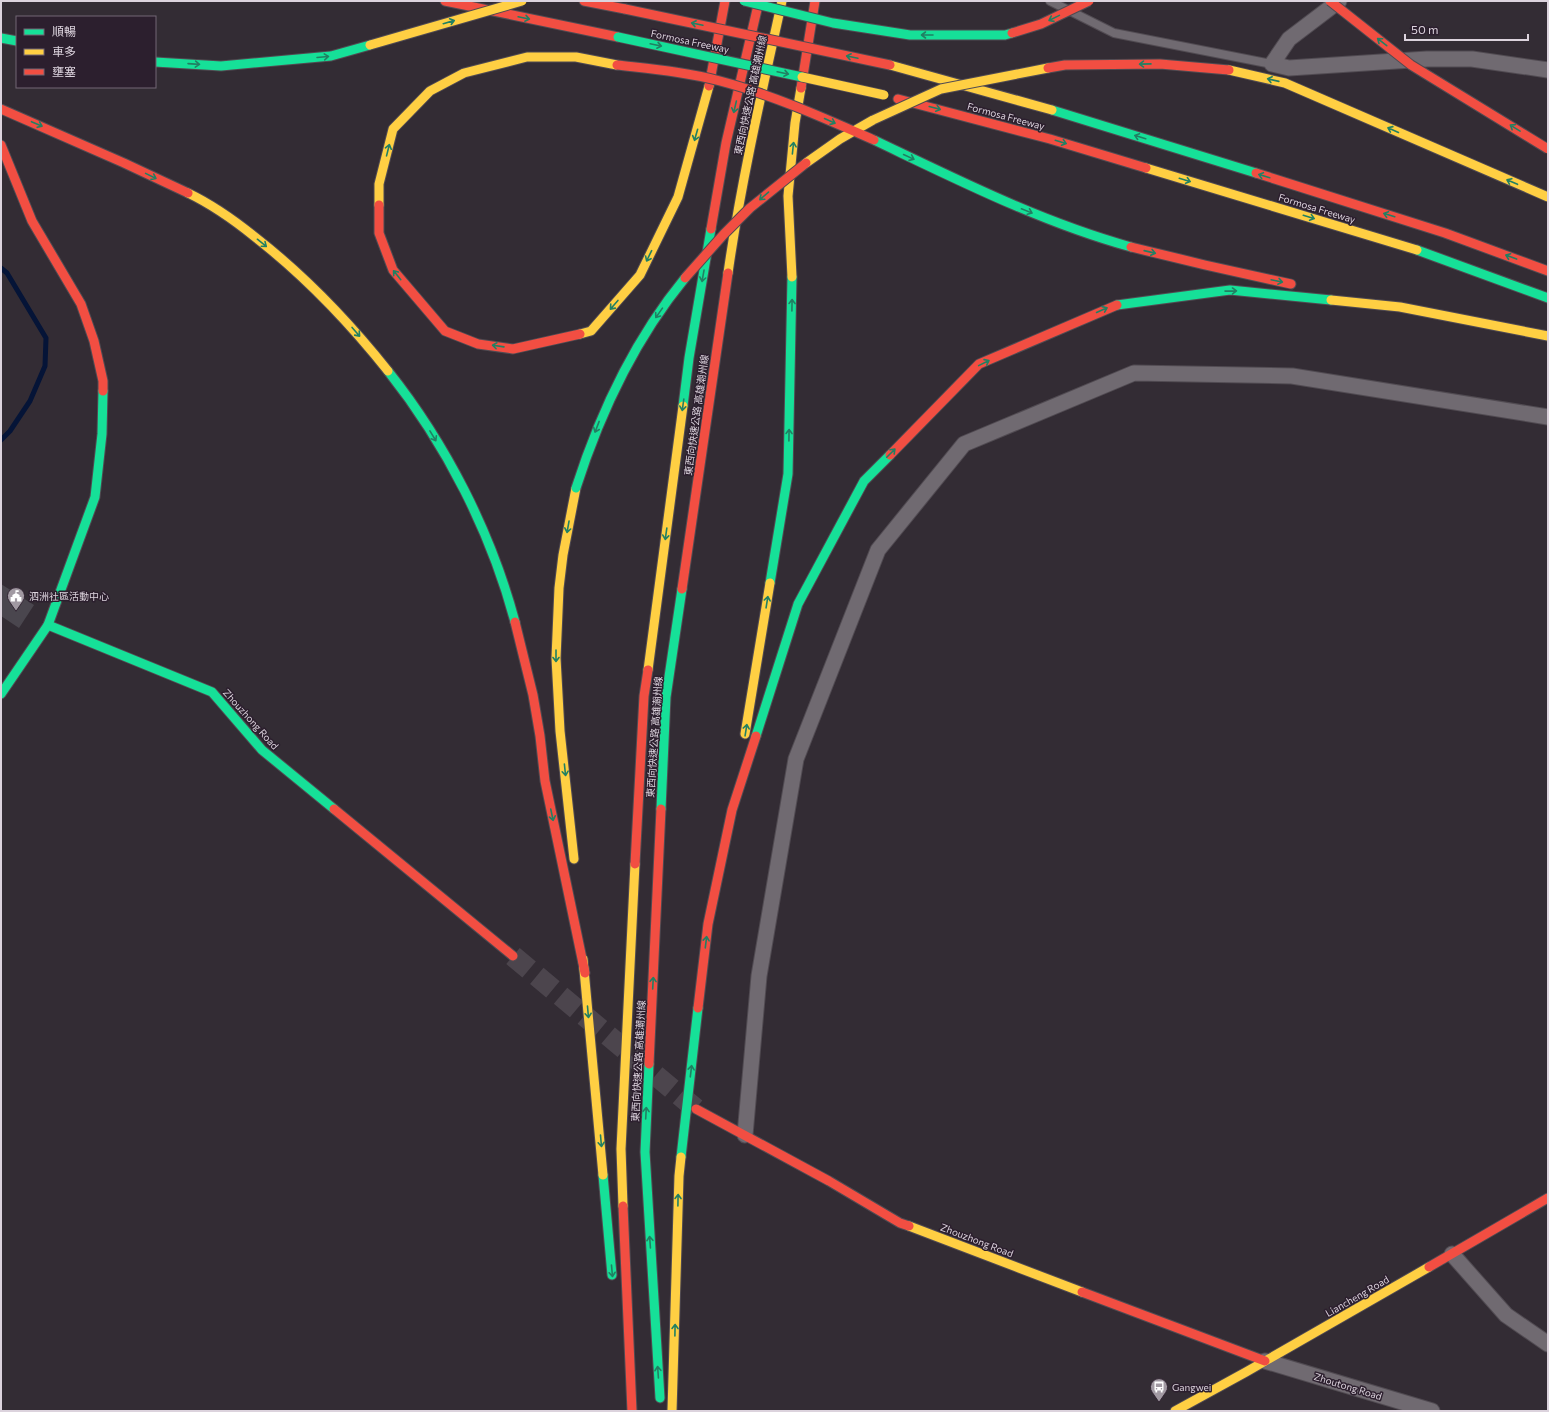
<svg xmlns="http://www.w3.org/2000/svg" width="1549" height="1412" font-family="Commissioner,'Noto Sans TC',sans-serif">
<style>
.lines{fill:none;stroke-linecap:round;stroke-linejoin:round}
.stream{stroke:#051437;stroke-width:5}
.building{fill:#4a464e}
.secondary-tunnel{stroke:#4c454d;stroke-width:21;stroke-dasharray:21 10;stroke-linecap:butt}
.lane-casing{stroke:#514b52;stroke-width:10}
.street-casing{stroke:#514b52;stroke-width:17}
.fast-casing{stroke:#514b52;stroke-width:11}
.slow-casing{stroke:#514b52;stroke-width:11}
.jam-casing{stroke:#514b52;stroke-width:11}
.lane{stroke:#706a71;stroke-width:8}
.street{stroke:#706a71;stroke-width:15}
.fast{stroke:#16e098;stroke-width:9}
.slow{stroke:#ffcf43;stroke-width:9}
.jam{stroke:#f24e42;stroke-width:9}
.fast-bridge-casing{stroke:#514b52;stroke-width:11;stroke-linecap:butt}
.slow-bridge-casing{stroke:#514b52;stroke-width:11;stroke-linecap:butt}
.jam-bridge-casing{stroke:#514b52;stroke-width:11;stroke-linecap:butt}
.fast-bridge{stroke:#16e098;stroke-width:9}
.slow-bridge{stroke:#ffcf43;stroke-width:9}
.jam-bridge{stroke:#f24e42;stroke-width:9}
.oneway{stroke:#218063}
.labels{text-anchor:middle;stroke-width:3;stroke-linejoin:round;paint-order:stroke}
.street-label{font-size:10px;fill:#dcd3dd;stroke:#2c1f2e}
.poi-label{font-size:10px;fill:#dcd3dd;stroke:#2c1f2e;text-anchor:start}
</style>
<rect width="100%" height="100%" fill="#332c34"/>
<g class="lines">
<!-- stream -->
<polyline class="stream" points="1,268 7,273 46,338 45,366 30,401 10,431 1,440"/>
</g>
<!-- building -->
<polygon class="building" points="1,584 34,605 19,628 1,616"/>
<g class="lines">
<!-- secondary-tunnel -->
<polyline class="secondary-tunnel" points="513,956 696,1109"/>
<!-- lane casing -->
<g class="lane-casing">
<polyline id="lane" points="1050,1 1114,33 1272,64"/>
</g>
<!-- street casing -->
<g class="street-casing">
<g id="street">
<polyline points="1339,1 1289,39 1272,64 1289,68 1427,59 1472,59 1548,70"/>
<polyline points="745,1135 759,976 796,759 878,550 964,444 1134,373 1292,376 1548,417"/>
<polyline points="1452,1254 1506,1315 1548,1344"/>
<polyline points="1265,1361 1432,1411"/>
</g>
</g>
<!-- fast casing -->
<g class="fast-casing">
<g id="fast">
<polyline points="1,38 17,41"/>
<polyline points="1052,110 1256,173"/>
<path d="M874,140C958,180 1041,222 1131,247"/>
<polyline points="1417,250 1548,298"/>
<polyline points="1117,305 1230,290 1331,300"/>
<path d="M388,371C446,444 491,532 515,622"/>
<polyline points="683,406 689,358 711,229"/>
<polyline points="770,583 788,474 792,277"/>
<polyline points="48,625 212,692 262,750 334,809"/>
<polyline points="1,694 48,625 95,497 102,434 103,391"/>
<polyline points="756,736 798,604 864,481 890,455"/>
<polyline points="661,809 666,697 682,589"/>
<polyline points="649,1064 645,1152 660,1398"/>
<polyline points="681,1157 698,1008"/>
<polyline points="603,1175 612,1275"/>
</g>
</g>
<!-- slow casing -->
<g class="slow-casing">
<g id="slow">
<polyline points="890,65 1052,110"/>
<polyline points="1146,168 1417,250"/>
<path d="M188,193C213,205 234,220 255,237C305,276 349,322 388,371"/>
<polyline points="379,205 379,184 393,129 430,91 464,73 527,57 576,57 617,65"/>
<path d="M728,273C741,182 762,91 782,1"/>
<polyline points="792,277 788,196 795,123 801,88"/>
<polyline points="1331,300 1400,307 1548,336"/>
<polyline points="580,334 591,331 640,275 678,197 709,86"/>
<polyline points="648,670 683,406"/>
<polyline points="745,734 770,583"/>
<polyline points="574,859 560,731 556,658 559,588 563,555 576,488"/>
<polyline points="583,959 603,1175"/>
<polyline points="623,1206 621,1149 635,864"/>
<polyline points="909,1226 1082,1292"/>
<polyline points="672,1411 679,1176 681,1157"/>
<polyline points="1175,1411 1246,1372 1429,1267"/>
</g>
</g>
<!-- jam casing -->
<g class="jam-casing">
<g id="jam">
<polyline points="445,1 618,37"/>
<polyline points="584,1 625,9"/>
<polyline points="709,86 725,1"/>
<polyline points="801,88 815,1"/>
<polyline points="898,99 1050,139 1146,168"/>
<polyline points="1,109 124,163 188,193"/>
<polyline points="1,145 32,221 81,304 94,341 103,381 103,391"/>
<polyline points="1256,173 1445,233 1548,271"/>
<polyline points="379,205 379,233 393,270 445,331 478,344 513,349 580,334"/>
<polyline points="711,229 726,143 759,1"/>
<polyline points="1131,247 1205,265 1291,284"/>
<polyline points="890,455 979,364 1117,305"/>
<polyline points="682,589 728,273"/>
<polyline points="515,622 533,695 540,736 545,781 585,973"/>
<polyline points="334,809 513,956"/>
<polyline points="635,864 644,696 648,670"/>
<polyline points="698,1008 708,924 732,810 756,736"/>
<polyline points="649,1064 661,809"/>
<polyline points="696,1109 829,1181 900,1223 909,1226"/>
<polyline points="623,1206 632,1411"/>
<polyline points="1429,1267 1548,1198"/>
<polyline points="1082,1292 1265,1361"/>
</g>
</g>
<!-- lane -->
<use href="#lane" class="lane"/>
<!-- street -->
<use href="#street" class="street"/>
<!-- fast -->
<use href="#fast" class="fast"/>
<!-- slow -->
<use href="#slow" class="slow"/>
<!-- jam -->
<use href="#jam" class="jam"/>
<!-- fast-bridge casing -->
<g class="fast-bridge-casing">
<g id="fast-bridge">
<polyline points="744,1 833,23 910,35 1005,35 1012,33"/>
<polyline points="618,37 802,77"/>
<polyline points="155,62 221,66 331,56 370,45"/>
<path d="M576,488C600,413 635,339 685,278"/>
</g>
</g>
<!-- slow-bridge casing -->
<g class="slow-bridge-casing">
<g id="slow-bridge">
<polyline points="370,45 522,1"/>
<polyline points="1229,70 1285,83 1548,197"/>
<polyline points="802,77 884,95"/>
<polyline points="806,163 840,139 873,120 941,89 1048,68"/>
</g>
</g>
<!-- jam-bridge casing -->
<g class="jam-bridge-casing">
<g id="jam-bridge">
<polyline points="1330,1 1411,65 1548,149"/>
<polyline points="625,9 890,65"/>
<polyline points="1012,33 1041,24 1089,1"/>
<path d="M617,65C651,69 686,72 720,81C773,95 824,118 874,140"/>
<polyline points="1048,68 1065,65 1160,64 1229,70"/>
<polyline points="685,278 724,234 750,208 806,163"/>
</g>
</g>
<!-- fast-bridge -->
<use href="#fast-bridge" class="fast-bridge"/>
<!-- slow-bridge -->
<use href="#slow-bridge" class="slow-bridge"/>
<!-- jam-bridge -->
<use href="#jam-bridge" class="jam-bridge"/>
</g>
<!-- one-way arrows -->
<defs><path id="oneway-shaft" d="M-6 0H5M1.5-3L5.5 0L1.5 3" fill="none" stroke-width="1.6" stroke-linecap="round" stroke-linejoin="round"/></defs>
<g class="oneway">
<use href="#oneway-shaft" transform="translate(524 18) rotate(12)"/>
<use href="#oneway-shaft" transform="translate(1054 18) rotate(154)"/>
<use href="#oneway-shaft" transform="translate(449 22) rotate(-16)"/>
<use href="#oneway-shaft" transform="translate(697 24) rotate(-168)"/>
<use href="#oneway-shaft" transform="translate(927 35) rotate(-180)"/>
<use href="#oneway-shaft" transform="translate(1382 42) rotate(-142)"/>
<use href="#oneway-shaft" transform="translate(656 45) rotate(12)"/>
<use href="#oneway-shaft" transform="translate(323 57) rotate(-5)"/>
<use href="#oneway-shaft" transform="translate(852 57) rotate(-168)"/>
<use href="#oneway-shaft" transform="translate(194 64) rotate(4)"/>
<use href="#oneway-shaft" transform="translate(1145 64) rotate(179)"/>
<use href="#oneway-shaft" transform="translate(783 73) rotate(12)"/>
<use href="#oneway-shaft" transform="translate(1273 80) rotate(-167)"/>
<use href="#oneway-shaft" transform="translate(735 107) rotate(103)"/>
<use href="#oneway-shaft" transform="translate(935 108) rotate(15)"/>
<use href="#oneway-shaft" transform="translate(830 121) rotate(24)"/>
<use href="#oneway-shaft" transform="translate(37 124) rotate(23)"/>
<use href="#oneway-shaft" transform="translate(1515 128) rotate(-148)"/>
<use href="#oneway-shaft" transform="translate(1393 130) rotate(-156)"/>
<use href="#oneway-shaft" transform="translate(696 135) rotate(106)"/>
<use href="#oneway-shaft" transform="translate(1140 137) rotate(-163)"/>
<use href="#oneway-shaft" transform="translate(1061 142) rotate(17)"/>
<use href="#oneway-shaft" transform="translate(793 148) rotate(-84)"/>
<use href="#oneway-shaft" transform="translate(388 150) rotate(-76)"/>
<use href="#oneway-shaft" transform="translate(909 157) rotate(25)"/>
<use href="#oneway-shaft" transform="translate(151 176) rotate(26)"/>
<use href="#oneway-shaft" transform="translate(1264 176) rotate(-163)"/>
<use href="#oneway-shaft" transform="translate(1185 180) rotate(17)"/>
<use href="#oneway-shaft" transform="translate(1512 182) rotate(-157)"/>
<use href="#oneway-shaft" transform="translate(764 196) rotate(139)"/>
<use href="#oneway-shaft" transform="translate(1027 211) rotate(22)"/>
<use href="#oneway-shaft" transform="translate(1389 215) rotate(-163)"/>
<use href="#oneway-shaft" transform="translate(1309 217) rotate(17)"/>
<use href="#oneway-shaft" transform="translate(262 243) rotate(39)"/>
<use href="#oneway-shaft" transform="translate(1150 252) rotate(13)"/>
<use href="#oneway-shaft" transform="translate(649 256) rotate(116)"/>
<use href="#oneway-shaft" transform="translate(1511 257) rotate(-160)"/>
<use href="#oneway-shaft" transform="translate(397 275) rotate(-129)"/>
<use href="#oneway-shaft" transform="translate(703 276) rotate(100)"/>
<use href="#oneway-shaft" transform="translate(1277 281) rotate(12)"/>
<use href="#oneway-shaft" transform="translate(1231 291) rotate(-1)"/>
<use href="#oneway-shaft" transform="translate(614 305) rotate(131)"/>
<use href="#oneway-shaft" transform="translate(792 305) rotate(-89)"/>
<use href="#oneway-shaft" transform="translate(1102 310) rotate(-24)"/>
<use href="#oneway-shaft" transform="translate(659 313) rotate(125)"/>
<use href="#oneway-shaft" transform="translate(356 332) rotate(49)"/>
<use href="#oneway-shaft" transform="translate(498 346) rotate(-172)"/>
<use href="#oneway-shaft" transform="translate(984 363) rotate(-26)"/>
<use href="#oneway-shaft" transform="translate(683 405) rotate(98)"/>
<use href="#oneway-shaft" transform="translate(597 427) rotate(111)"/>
<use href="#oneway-shaft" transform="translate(789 435) rotate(-89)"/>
<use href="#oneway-shaft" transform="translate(433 436) rotate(59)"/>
<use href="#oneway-shaft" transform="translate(891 453) rotate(-45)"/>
<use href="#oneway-shaft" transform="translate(568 527) rotate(100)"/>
<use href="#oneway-shaft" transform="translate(666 534) rotate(98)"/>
<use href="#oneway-shaft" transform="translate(767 602) rotate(-81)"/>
<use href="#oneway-shaft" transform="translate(556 656) rotate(90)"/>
<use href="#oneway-shaft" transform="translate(746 730) rotate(-81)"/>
<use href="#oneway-shaft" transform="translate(565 770) rotate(84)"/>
<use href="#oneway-shaft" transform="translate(552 815) rotate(78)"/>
<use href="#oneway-shaft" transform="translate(706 942) rotate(-83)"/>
<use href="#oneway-shaft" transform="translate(653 983) rotate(-87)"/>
<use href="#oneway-shaft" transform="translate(588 1012) rotate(85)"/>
<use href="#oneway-shaft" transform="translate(691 1071) rotate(-83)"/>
<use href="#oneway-shaft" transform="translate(646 1113) rotate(-87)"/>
<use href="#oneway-shaft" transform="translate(601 1141) rotate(85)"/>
<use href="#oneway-shaft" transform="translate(678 1200) rotate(-89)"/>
<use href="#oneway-shaft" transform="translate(650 1242) rotate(-94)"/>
<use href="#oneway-shaft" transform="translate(612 1271) rotate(85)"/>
<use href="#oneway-shaft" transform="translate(675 1330) rotate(-89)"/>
<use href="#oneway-shaft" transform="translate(658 1372) rotate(-94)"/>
</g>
<!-- icons -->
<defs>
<g id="civic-pin" transform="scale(0.9)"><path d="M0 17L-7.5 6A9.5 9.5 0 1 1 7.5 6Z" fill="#a199a2" stroke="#2c1f2e"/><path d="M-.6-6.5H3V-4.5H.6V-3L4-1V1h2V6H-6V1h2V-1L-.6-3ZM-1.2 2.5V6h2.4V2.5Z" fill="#fff"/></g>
<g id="bus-pin" transform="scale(0.9)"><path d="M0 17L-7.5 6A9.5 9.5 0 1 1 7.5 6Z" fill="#a199a2" stroke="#2c1f2e"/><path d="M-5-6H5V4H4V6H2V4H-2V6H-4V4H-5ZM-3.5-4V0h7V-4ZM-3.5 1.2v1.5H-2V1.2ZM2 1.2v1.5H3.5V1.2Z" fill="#fff"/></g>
</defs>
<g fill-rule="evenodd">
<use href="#civic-pin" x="16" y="596"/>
<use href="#bus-pin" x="1159" y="1387"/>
</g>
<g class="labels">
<!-- street labels -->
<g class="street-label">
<text transform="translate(690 41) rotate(12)" y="4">Formosa Freeway</text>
<text transform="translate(750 95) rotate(-78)" y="4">東西向快速公路 高雄潮州線</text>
<text transform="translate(1006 116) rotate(15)" y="4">Formosa Freeway</text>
<text transform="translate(1317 208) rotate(17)" y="4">Formosa Freeway</text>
<text transform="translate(696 415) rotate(-82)" y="4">東西向快速公路 高雄潮州線</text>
<text transform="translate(251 719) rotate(48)" y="4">Zhouzhong Road</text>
<text transform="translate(654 737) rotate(-86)" y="4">東西向快速公路 高雄潮州線</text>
<text transform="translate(638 1061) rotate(-87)" y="4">東西向快速公路 高雄潮州線</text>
<text transform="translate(977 1240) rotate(21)" y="4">Zhouzhong Road</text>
<text transform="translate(1357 1296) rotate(-30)" y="4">Liancheng Road</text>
<text transform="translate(1348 1386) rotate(17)" y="4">Zhoutong Road</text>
</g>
<!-- poi labels -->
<g class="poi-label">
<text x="29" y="600">泗洲社區活動中心</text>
<text x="1172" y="1391">Gangwei</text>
</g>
</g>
<!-- border -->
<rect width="1549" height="1412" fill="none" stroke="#dcd3dd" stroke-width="4"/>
<!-- legend -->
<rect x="16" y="16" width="140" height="72" fill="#2c1f2e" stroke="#726774"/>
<rect x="24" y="29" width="20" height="6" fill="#16e098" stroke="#726774"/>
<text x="52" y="36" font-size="12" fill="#dcd3dd">順暢</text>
<rect x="24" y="49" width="20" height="6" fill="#ffcf43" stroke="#726774"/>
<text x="52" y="56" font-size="12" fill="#dcd3dd">車多</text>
<rect x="24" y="69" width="20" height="6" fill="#f24e42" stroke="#726774"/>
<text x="52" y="76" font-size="12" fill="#dcd3dd">壅塞</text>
<!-- scale -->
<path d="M1405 34v6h123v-6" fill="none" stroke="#dcd3dd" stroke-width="2"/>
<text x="1411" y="34" font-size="12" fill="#dcd3dd" stroke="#2c1f2e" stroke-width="3" paint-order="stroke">50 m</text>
</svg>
